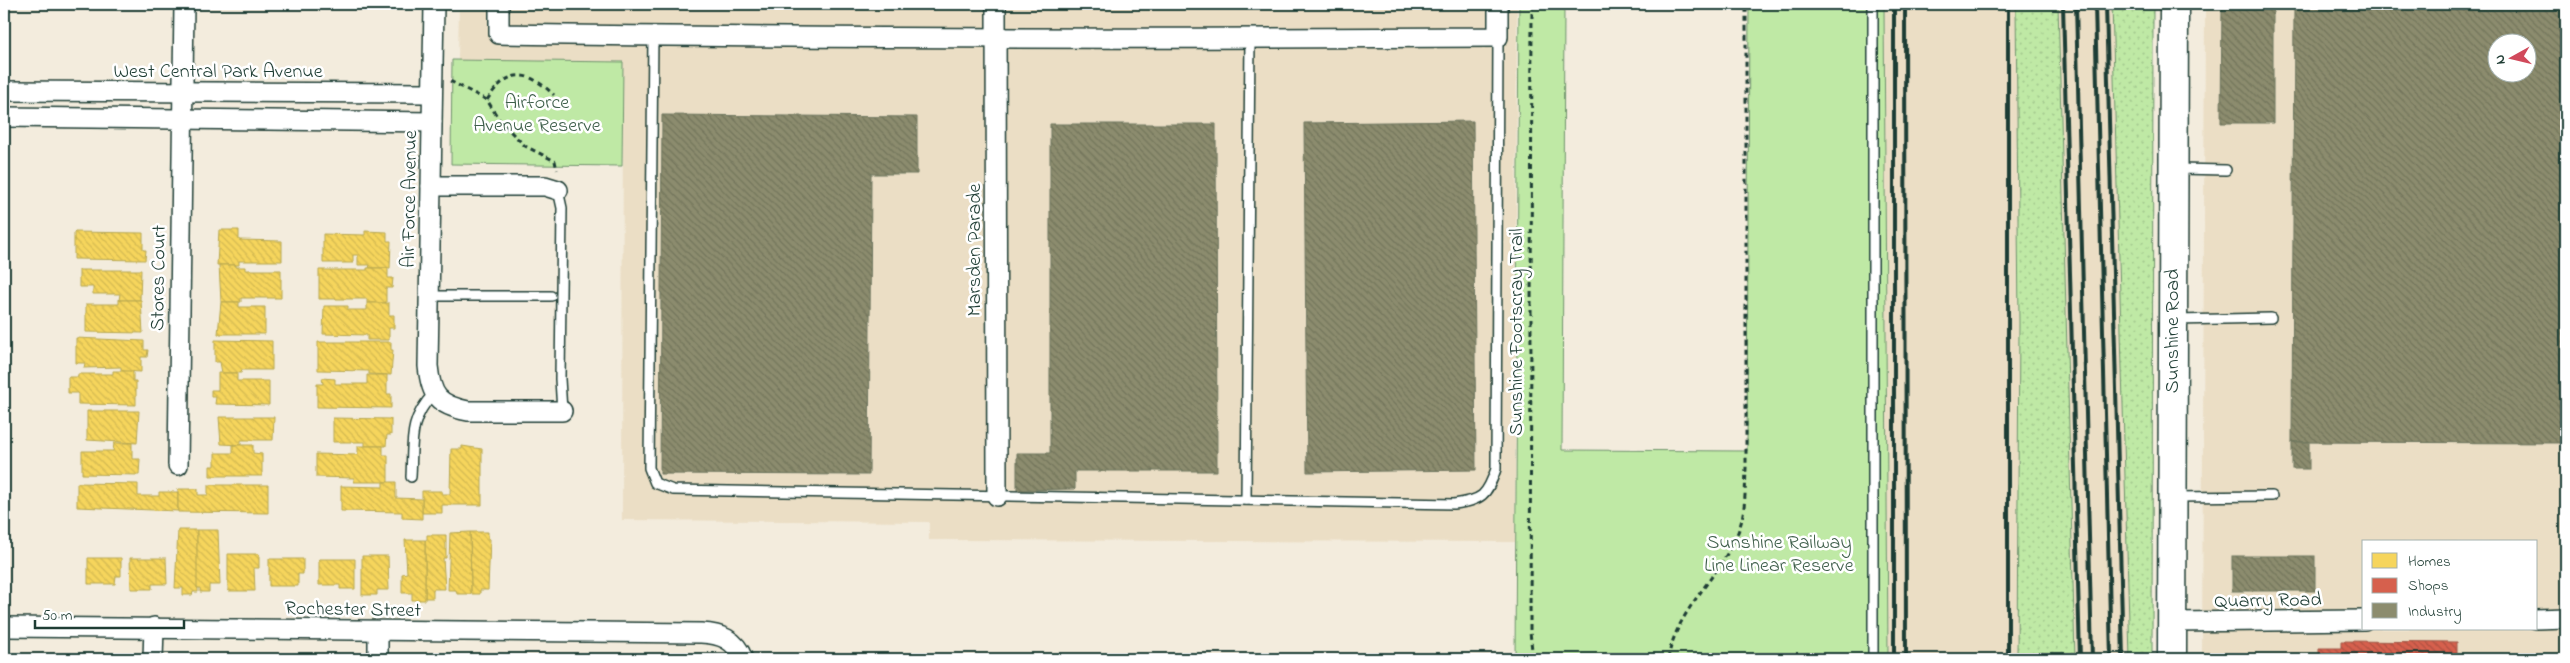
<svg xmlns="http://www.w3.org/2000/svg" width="2570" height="663" font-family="'Indie Flower',sans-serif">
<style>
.built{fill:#ebdec5;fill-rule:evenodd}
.grass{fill:url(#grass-dots);stroke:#6f936c}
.green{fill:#bfe9a5;stroke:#6f936c}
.homes{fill:url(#homes-back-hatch);stroke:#b6a750}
.shops{fill:url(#shops-back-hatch);stroke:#9f5646}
.industry{fill:url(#industry-back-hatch);stroke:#6b745d;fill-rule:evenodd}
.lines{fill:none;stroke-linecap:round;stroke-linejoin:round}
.service-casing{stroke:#1f3d34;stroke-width:12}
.minor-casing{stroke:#1f3d34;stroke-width:22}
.primary-casing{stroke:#1f3d34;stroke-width:31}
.path{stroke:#1f3d34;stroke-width:3;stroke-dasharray:5 4;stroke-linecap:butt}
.service{stroke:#fff;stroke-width:9}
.minor{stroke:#fff;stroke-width:19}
.primary{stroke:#fff;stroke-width:28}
.rail{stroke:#1f3d34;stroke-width:4}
.labels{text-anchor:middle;stroke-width:5;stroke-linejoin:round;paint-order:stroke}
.street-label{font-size:20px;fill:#1f3d34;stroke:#fff}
.park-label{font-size:20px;fill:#3f5f4b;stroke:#fff}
</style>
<defs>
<pattern id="grass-dots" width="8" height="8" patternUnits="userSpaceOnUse" patternTransform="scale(1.25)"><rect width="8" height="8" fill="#bfe9a5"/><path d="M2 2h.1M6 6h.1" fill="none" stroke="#a4c98f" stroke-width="1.8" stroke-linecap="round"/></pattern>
<pattern id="homes-back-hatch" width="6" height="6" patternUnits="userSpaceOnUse" patternTransform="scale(1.25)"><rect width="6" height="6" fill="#f6d55c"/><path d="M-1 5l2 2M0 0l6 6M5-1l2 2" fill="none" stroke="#d2b851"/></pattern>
<pattern id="shops-back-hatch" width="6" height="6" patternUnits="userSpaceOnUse" patternTransform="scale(1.25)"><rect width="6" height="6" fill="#d6604d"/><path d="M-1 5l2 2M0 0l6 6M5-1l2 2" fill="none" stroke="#ad5041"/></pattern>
<pattern id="industry-back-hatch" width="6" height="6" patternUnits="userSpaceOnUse" patternTransform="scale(1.25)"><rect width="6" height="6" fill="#8c8c6e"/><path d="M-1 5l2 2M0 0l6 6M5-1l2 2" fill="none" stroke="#72745b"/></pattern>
</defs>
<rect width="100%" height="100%" fill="#f3ecdd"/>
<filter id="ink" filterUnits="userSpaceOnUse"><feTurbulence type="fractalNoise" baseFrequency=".02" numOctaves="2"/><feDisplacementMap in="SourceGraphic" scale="10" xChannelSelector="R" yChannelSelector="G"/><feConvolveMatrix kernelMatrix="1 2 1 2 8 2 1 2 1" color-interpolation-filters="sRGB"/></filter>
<g filter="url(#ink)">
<!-- built -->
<g class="built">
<polygon points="459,4 1517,4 1515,542 929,540 929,522 622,520 623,62 458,60"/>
<polygon points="1884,4 2016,4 2019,323 2017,659 1888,659"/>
<polygon points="2058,4 2112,4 2130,659 2075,659"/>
<path d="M2205,4H2566V659H2202ZM2498,42H2528V72H2498ZM2364,542H2536V629H2364Z"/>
</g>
<!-- grass -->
<g class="grass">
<polygon points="2016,4 2058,4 2075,659 2017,659 2019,323"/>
<polygon points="2112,4 2153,4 2152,659 2130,659"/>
</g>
<!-- green -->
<g class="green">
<polygon points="1519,4 1564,4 1562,450 1747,451 1749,4 1884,4 1888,659 1515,659"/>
<polygon points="452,60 623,62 622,166 451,164"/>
</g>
<!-- homes -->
<g class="homes">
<polygon points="219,230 239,230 239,240 282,241 282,261 239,261 239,265 217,265"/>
<polygon points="365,231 387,232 387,241 391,241 390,268 369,268 370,265 358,265 358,255 353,255 353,263 323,263 323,234 365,235"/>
<polygon points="74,232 143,233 143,250 146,250 145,260 74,259"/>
<polygon points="219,265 236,265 236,267 245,267 245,270 281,270 281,298 241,298 241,302 221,302"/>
<polygon points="367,268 388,268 388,278 393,278 392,288 386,288 386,303 367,303 367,299 319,299 319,270 367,270"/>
<polygon points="79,270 141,270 140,300 119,300 120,294 93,294 93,287 79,287"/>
<polygon points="119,300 141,300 143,333 86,332 86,304 119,304"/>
<polygon points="221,302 239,302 239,307 265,307 265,334 218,334"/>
<polygon points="367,303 389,303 389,315 394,315 394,328 389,328 389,340 367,340 367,335 323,334 324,306 348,306 348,310 367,310"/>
<polygon points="76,338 144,341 144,350 148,350 147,357 141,357 141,372 121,371 121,367 84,368 85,363 76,363"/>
<polygon points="215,340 272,341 272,370 242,370 241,373 222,373 220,362 215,362"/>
<polygon points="318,342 391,342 391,350 393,350 391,375 369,374 369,371 318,370"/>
<polygon points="113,371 133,371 133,381 136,381 136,405 78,404 78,393 68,393 68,377 78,377 78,374 113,374"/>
<polygon points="218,373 237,373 237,381 269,381 269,405 215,404 216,397 211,397 211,390 218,390"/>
<polygon points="367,375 387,375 387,394 391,394 391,408 317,407 317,384 323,384 322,378 335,379 335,384 367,384"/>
<polygon points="87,411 139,411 137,443 87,440"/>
<polygon points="219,417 274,417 273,440 241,440 241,445 221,444"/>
<polygon points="333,418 391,419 391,435 387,435 386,446 365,446 365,442 333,442"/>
<polygon points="114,443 132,443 132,459 140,459 139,475 82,474 82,451 113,451"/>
<polygon points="233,445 253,445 253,453 262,454 262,476 210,476 210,466 215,466 215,453 233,453"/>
<polygon points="358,446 383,446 383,455 388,455 388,482 354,482 354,478 316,477 316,454 358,455"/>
<polygon points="462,446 482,449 482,505 442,505 442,513 422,513 422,491 442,491 442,494 450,494 451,449 462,449"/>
<polygon points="383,482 396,482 396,498 422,499 422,519 402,518 402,512 341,511 341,486 383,487"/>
<polygon points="77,483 138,484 138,496 159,496 159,492 178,492 178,511 77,507"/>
<polygon points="208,485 268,485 268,513 178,512 178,489 198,489 198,495 208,495"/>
<polygon points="178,530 197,530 198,592 193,592 192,595 183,595 183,588 175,588"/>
<polygon points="197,530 218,530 220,585 209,585 209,592 200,592 200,588 197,588"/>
<polygon points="470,532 488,532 488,539 490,539 488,590 480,590 480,594 471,594"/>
<polygon points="470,532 471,594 457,594 456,590 448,590 450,533"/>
<polygon points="427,535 446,535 446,558 443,558 445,589 433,589 433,598 425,598 425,540 427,540"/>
<polygon points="405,540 425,540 425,600 412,600 412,593 402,593 402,574 407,573"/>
<polygon points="228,554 259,554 259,568 254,568 255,591 228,591"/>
<polygon points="362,556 388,556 389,590 377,590 377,595 362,595"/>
<polygon points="88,558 121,558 121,576 116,576 115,584 88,584"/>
<polygon points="130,558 166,558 167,584 152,584 152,589 131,589"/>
<polygon points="269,559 303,559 303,574 298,574 298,586 269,586"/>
<polygon points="319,559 355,559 355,589 340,589 340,585 319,585"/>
</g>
<!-- shops -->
<polygon class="shops" points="2341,641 2457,642 2457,659 2319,659 2319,648 2341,648"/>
<!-- industry -->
<g class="industry">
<polygon points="2222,4 2273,4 2273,123 2221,123"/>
<path d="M2294,4H2566V443L2292,442ZM2498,42H2528V72H2498Z"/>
<polygon points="662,115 917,117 917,174 871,174 869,475 660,474"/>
<polygon points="1473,121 1476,470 1307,472 1304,123"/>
<polygon points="1050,124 1216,124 1217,471 1075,471 1075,489 1017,490 1017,453 1050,453"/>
<rect x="2292" y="442" width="17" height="27"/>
<rect x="2232" y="556" width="83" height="35"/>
</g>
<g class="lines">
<!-- service casing -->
<g class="service-casing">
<g id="service">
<polyline points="1873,4 1873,659"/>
<path d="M653,36L649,468L655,483L673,490L1454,504C1482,500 1487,496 1496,469L1498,37"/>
<polyline points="2177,169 2226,170"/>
<polyline points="558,190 562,208 560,379 562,411"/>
<polyline points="429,296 551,296"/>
<polyline points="2176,320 2271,318"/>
<path d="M411,477C413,441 408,421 433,394"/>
<polyline points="2176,497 2272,496"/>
<polyline points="1246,500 1250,38"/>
</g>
</g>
<!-- minor casing -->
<g class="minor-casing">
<g id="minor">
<path d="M434,4L428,366C431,396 438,405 468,411H562"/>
<path d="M499,4V34C832,39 1165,39 1498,37V4"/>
<polyline points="996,4 997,496"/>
<polyline points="4,91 432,93"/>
<polyline points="4,117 432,122"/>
<polyline points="431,186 545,186 558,190"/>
<polyline points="178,465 184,4"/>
<polyline points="2536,619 2566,618"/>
<polyline points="2172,622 2364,620"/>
<path d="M4,627L701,633C721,634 735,639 743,659"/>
<polyline points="378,632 378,659"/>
<polyline points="153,659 154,627"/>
</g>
</g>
<!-- primary casing -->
<g class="primary-casing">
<polyline id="primary" points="2172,659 2174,4"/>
</g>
<!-- path -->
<g class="path">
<polyline points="1532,4 1530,632 1533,659"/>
<polyline points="450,81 487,100 500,121 525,146 555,161 557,170"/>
<path d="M487,100C508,68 527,69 554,95"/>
<path d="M1668,659C1677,608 1719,579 1738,532C1746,512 1745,489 1746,468V4"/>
</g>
<!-- service -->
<use href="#service" class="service"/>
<!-- minor -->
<use href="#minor" class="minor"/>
<!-- primary -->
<use href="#primary" class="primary"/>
<!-- rail -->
<g class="rail">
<polyline points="1894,4 1894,659"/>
<polyline points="1905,4 1906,659"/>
<polyline points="2008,4 2008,659"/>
<polyline points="2063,4 2080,659"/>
<polyline points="2076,4 2092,659"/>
<polyline points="2095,4 2111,659"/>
<polyline points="2106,4 2123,659"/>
</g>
</g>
</g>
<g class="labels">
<!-- street labels -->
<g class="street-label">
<text x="218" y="77">West Central Park Avenue</text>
<text transform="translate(408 199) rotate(-89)" y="7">Air Force Avenue</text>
<text transform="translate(973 250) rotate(-90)" y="7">Marsden Parade</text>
<text transform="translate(157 278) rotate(-89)" y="7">Stores Court</text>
<text transform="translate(2171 331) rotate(-90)" y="7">Sunshine Road</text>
<text transform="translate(1515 332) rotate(-90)" y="7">Sunshine Footscray Trail</text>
<text transform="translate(2268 599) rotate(-1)" y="7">Quarry Road</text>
<text transform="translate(353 608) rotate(1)" y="7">Rochester Street</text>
</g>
<!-- park labels -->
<g class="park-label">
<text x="537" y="108">Airforce<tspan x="537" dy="23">Avenue Reserve</tspan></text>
<text x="1779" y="548">Sunshine Railway<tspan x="1779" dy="23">Line Linear Reserve</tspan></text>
</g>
</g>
<!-- margin -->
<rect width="2570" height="663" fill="none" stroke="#fff" stroke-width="20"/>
<rect x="10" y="10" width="2550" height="643" fill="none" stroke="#1f3d34" stroke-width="2" filter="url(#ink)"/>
<!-- legend -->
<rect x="2362" y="540" width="175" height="90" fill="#ffffff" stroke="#a5b1ae"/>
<rect x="2372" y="553" width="25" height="15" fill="#f6d55c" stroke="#a5b1ae"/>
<text x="2408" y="566" font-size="15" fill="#1f3d34">Homes</text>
<rect x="2372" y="578" width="25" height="15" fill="#d6604d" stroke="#a5b1ae"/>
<text x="2408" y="590" font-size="15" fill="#1f3d34">Shops</text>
<rect x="2372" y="603" width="25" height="15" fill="#8c8c6e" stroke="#a5b1ae"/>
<text x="2408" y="616" font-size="15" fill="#1f3d34">Industry</text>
<!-- north arrow -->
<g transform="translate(2512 58) rotate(262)"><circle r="24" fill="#ffffff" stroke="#a5b1ae"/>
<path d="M0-4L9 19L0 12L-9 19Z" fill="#d1495b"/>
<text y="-8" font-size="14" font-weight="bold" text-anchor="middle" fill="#1f3d34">N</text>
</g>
<!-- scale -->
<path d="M35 620v8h149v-8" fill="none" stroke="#1f3d34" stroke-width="2.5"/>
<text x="42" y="620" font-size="15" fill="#1f3d34" stroke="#ffffff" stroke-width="4" paint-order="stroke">50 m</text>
</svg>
